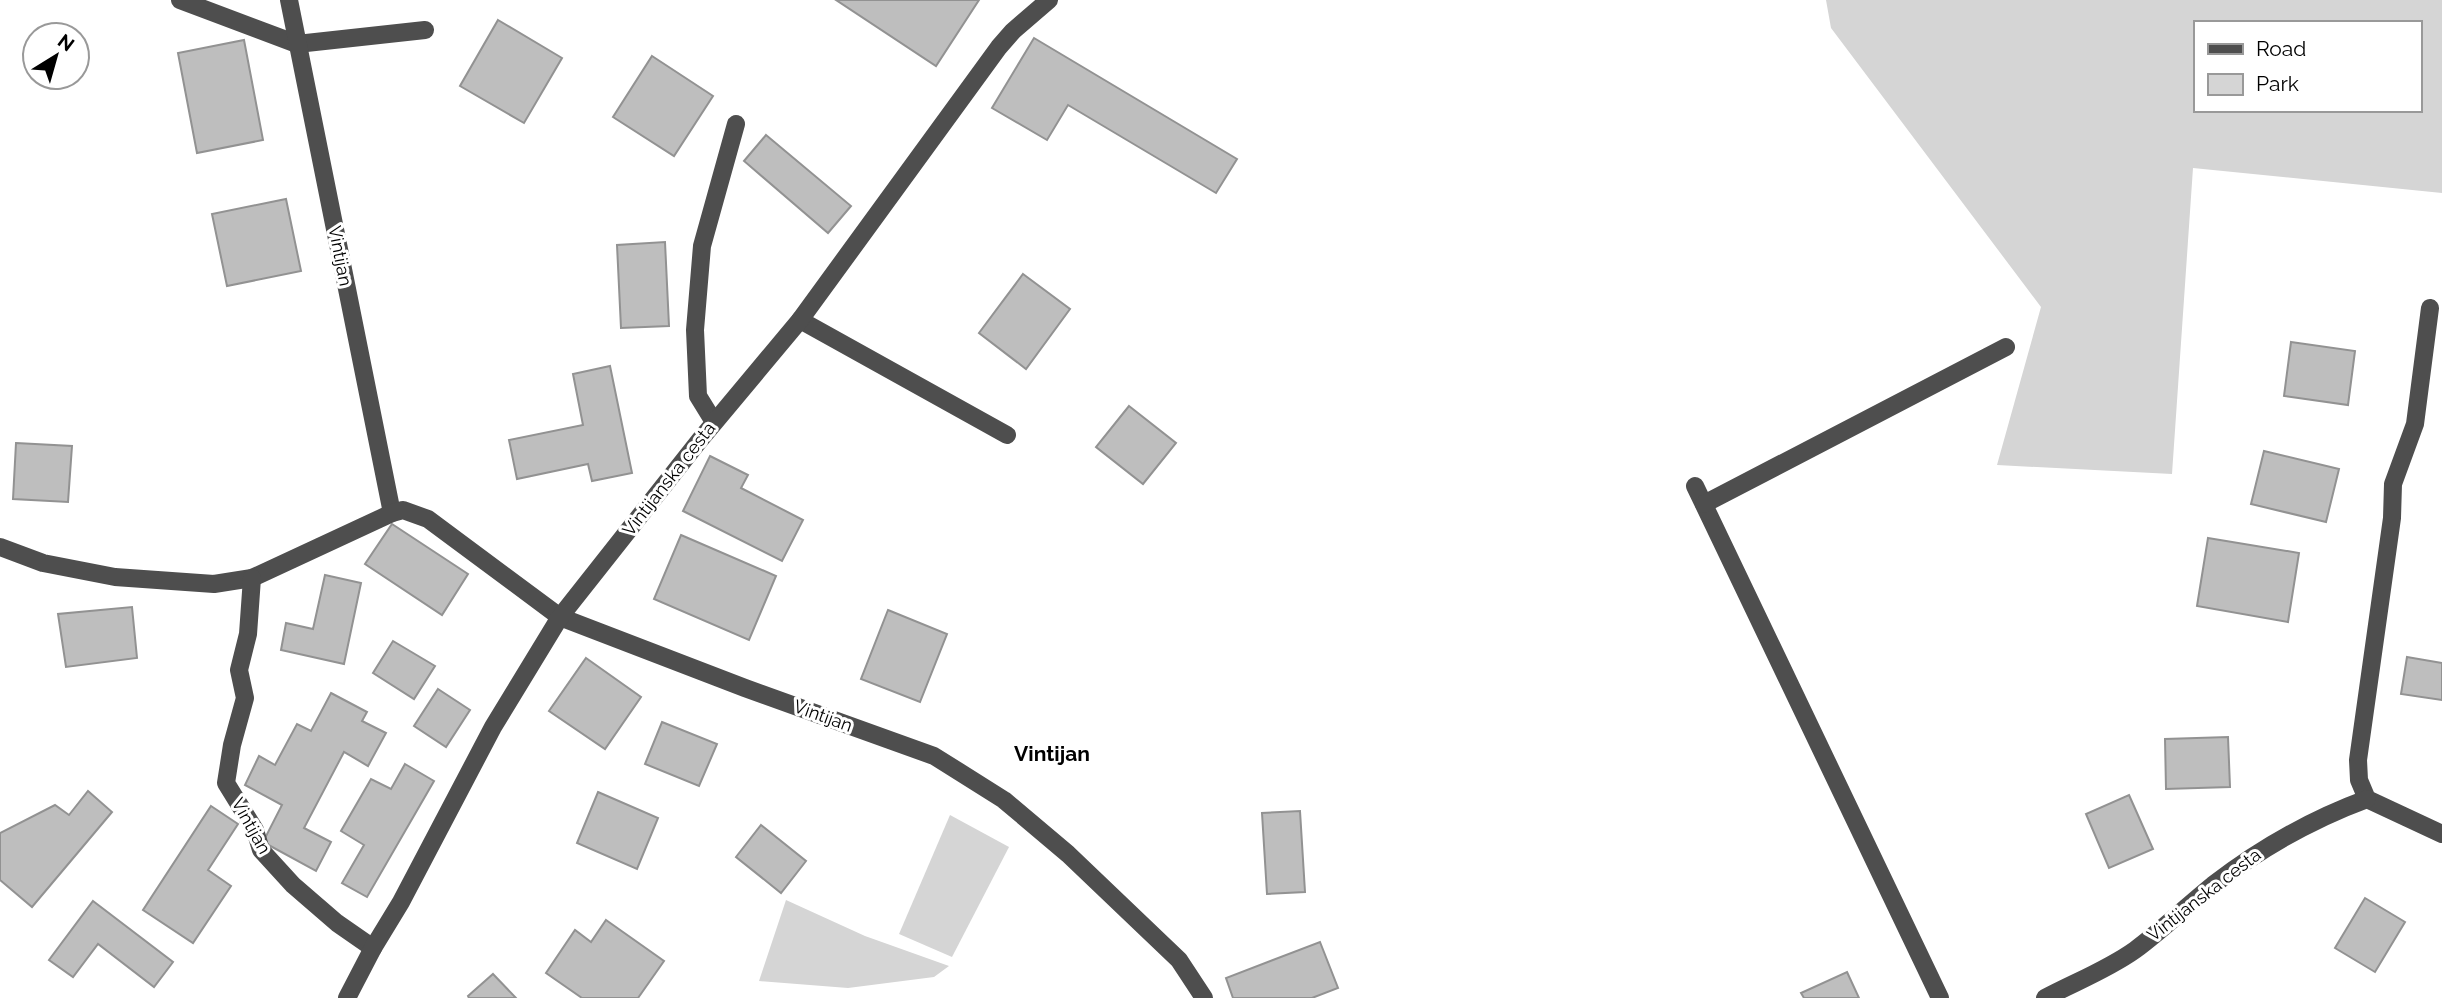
<svg xmlns="http://www.w3.org/2000/svg" width="2442" height="998" font-family="Raleway,sans-serif">
<style>
.green{fill:#d5d5d5;fill-rule:evenodd}
.building{fill:#bebebe;stroke:#929292;stroke-width:2}
.lines{fill:none;stroke-linecap:round;stroke-linejoin:round}
.minor{stroke:#4e4e4e;stroke-width:18}
.labels{text-anchor:middle;stroke-width:6;stroke-linejoin:round;paint-order:stroke}
.street-label{font-size:18px;fill:#000;stroke:#fff}
.quarter-label{font-size:21px;font-weight:bold;fill:#000;stroke:#fff}
</style>
<rect width="100%" height="100%" fill="#fff"/>
<!-- green -->
<g class="green">
<path d="M1826,0H2442V193L2193,168L2172,474L1997,465L2041,307L1831,28ZM2195,23H2419V110H2195Z"/>
<polygon points="950,815 1009,847 952,957 899,934"/>
<polygon points="786,900 865,936 949,966 934,977 848,988 759,981"/>
</g>
<!-- building -->
<g class="building">
<polygon points="836,0 979,0 936,66"/>
<polygon points="498,20 562,58 524,123 460,86"/>
<polygon points="1034,38 1237,159 1216,193 1068,105 1047,140 992,108"/>
<polygon points="244,40 263,140 197,153 178,53"/>
<polygon points="652,56 713,96 674,156 613,117"/>
<polygon points="766,135 851,206 828,233 744,161"/>
<polygon points="286,199 301,271 227,286 212,214"/>
<polygon points="665,242 669,326 621,328 617,245"/>
<polygon points="1023,274 1070,309 1026,369 979,333"/>
<polygon points="2291,342 2355,351 2348,405 2284,396"/>
<polygon points="610,366 632,473 592,481 588,464 517,479 509,440 583,425 573,374"/>
<polygon points="1129,406 1176,443 1143,484 1096,447"/>
<polygon points="16,443 72,446 68,502 13,499"/>
<polygon points="2264,451 2339,469 2326,522 2251,504"/>
<polygon points="710,456 748,475 741,488 803,520 782,561 683,511"/>
<polygon points="392,524 468,574 442,615 365,564"/>
<polygon points="681,535 776,576 749,640 654,599"/>
<polygon points="2208,538 2299,553 2288,622 2197,606"/>
<polygon points="325,575 361,583 344,664 281,650 286,623 313,629"/>
<polygon points="132,607 137,658 66,667 58,614"/>
<polygon points="888,610 947,634 920,702 861,679"/>
<polygon points="393,641 435,666 414,699 373,673"/>
<polygon points="2407,657 2442,663 2442,700 2401,694"/>
<polygon points="586,658 641,697 605,749 549,711"/>
<polygon points="438,689 470,710 446,747 414,726"/>
<polygon points="331,693 367,712 362,721 386,733 368,766 344,752 304,828 331,842 316,871 263,842 282,805 245,785 259,756 275,765 297,724 311,731"/>
<polygon points="662,722 717,744 699,786 645,764"/>
<polygon points="2228,737 2230,787 2166,789 2165,739"/>
<polygon points="405,764 434,781 367,897 342,883 364,845 341,831 371,779 391,789"/>
<polygon points="88,791 112,812 32,907 0,880 0,833 55,805 69,815"/>
<polygon points="598,792 658,818 637,869 577,843"/>
<polygon points="2129,795 2153,849 2109,868 2086,814"/>
<polygon points="211,806 238,824 208,870 231,886 193,943 143,910"/>
<polygon points="1300,811 1305,892 1267,894 1262,813"/>
<polygon points="761,825 806,861 781,893 736,857"/>
<polygon points="2365,898 2405,922 2375,972 2335,948"/>
<polygon points="93,901 173,962 154,987 98,944 73,977 49,960"/>
<polygon points="606,920 664,961 638,998 582,998 546,973 575,930 591,942"/>
<polygon points="1320,942 1338,988 1312,998 1233,998 1226,978"/>
<polygon points="1847,972 1859,998 1804,998 1801,993"/>
<polygon points="493,974 516,998 469,998 468,996"/>
</g>
<g class="lines">
<!-- minor -->
<g class="minor">
<polyline points="180,0 297,44 425,30"/>
<polyline points="289,0 392,513"/>
<polyline points="2430,308 2415,424 2393,484 2392,518 2358,760 2359,780 2367,799 2442,834"/>
<polyline points="800,320 1007,435"/>
<polyline points="714,422 698,396 695,330 702,246 736,124"/>
<polyline points="1695,486 1940,998"/>
<polyline points="1704,504 2006,347"/>
<polyline points="0,547 43,563 115,577 214,584 252,578 392,513 403,510 428,519 560,617 745,688 934,756 1004,800 1068,854 1179,960 1204,998"/>
<polyline points="252,578 248,634 239,670 245,698 232,745 226,783 255,830 261,850 293,885 337,923 373,948"/>
<polyline points="347,998 373,948 401,902 493,727 560,617 699,441 800,320 999,47 1013,31 1049,0"/>
<path d="M2045,998C2075,982 2107,970 2135,950C2162,930 2187,906 2213,885C2261,848 2310,820 2367,799"/>
</g>
</g>
<g class="labels">
<!-- street labels -->
<g class="street-label">
<text transform="translate(340 256) rotate(79)" y="6">Vintijan</text>
<text transform="translate(669 479) rotate(-52)" y="6">Vintijanska cesta</text>
<text transform="translate(823 716) rotate(20)" y="6">Vintijan</text>
<text transform="translate(251 826) rotate(61)" y="6">Vintijan</text>
<text transform="translate(2204 895) rotate(-38)" y="6">Vintijanska cesta</text>
</g>
<!-- quarter labels -->
<g class="quarter-label">
<text x="1052" y="761">Vintijan</text>
</g>
</g>
<!-- legend -->
<rect x="2194" y="21" width="228" height="91" fill="#ffffff" stroke="#999999" stroke-width="2"/>
<rect x="2208" y="44" width="35" height="10" fill="#4e4e4e" stroke="#999999" stroke-width="2"/>
<text x="2256" y="56" font-size="21" fill="#000000">Road</text>
<rect x="2208" y="74" width="35" height="21" fill="#d5d5d5" stroke="#999999" stroke-width="2"/>
<text x="2256" y="91" font-size="21" fill="#000000">Park</text>
<!-- north arrow -->
<g transform="translate(56 56) rotate(37)"><circle r="33" fill="#ffffff" stroke="#999999" stroke-width="2"/>
<path d="M0-5L12 26L0 18L-12 26Z" fill="#000000"/>
<text y="-10" font-size="19" font-weight="bold" text-anchor="middle" fill="#000000">N</text>
</g>
</svg>
